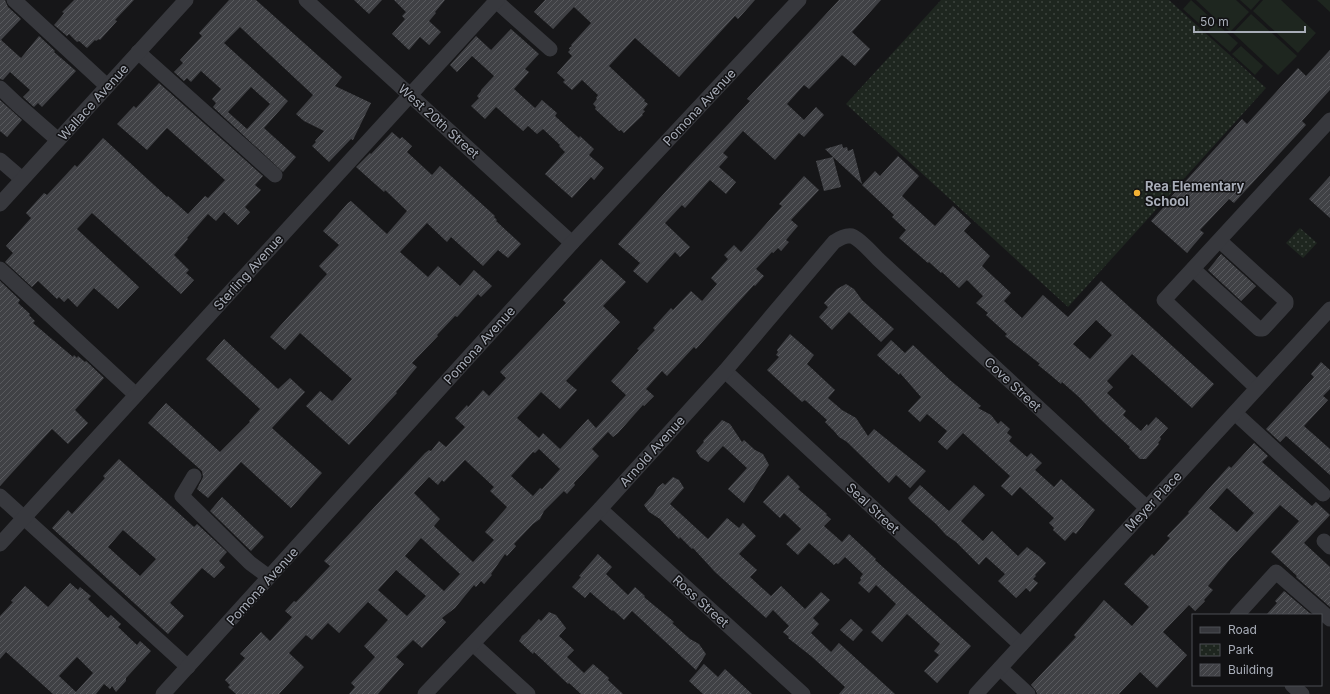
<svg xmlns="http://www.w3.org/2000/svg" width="1330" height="694" font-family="Inter,sans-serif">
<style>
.park{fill:url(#park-dots)}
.garden{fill:#1e261f}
.building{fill:url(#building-hatch);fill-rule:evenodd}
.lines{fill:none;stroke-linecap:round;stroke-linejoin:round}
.minor{stroke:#37383d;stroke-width:15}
.poi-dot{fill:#f2b134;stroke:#111113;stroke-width:1.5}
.labels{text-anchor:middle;stroke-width:3;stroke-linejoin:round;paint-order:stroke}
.street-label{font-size:13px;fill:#a8adb8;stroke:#111113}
.poi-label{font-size:13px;font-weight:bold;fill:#a8adb8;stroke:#111113;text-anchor:start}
</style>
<defs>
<pattern id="park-dots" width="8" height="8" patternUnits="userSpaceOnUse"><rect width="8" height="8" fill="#1e261f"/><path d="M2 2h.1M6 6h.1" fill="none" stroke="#3c433d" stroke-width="1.8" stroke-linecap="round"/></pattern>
<pattern id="building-hatch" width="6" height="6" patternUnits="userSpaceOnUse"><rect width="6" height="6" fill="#404145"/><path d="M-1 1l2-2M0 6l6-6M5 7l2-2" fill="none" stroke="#595a5e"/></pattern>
</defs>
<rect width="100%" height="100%" fill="#161618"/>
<!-- park -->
<g class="park">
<polygon points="941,0 1169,0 1266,88 1068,307 846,104"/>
<polygon points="1300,228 1317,243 1303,258 1286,243"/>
</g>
<!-- garden -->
<g class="garden">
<polygon points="1191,0 1213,20 1205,29 1183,9"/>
<polygon points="1196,0 1236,0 1249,12 1230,32"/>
<polygon points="1240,0 1260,0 1251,10"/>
<polygon points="1263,0 1281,0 1316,33 1298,53 1253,11"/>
<polygon points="1317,0 1330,0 1330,12"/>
<polygon points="1251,14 1297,56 1278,75 1233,33"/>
<polygon points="1216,23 1238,43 1230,52 1207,32"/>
<polygon points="1241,46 1263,66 1255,75 1232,54"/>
</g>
<!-- building -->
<g class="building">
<polygon points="0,0 5,0 8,7 21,19 1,40 21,58 39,36 55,51 54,52 76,71 42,107 38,103 34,107 23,97 30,90 10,72 3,80 0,79"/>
<polygon points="74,0 134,0 115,20 117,21 100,40 99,39 96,41 95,40 87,48 79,41 77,42 69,34 67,36 54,25 61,17 64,13 62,12"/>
<path d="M229,0H256L342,77L335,86L371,103L353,140L351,139L329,162L312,146L316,142L315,141L324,131L304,121L296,114L313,95L240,27L224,43L288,101L264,128L296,157L283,172L213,107L216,103L212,99L221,89L201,71L191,82L187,78L184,81L174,72L183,63L180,60L202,36L199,33ZM251,87L270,104L247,129L228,112Z"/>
<polygon points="354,0 382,0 369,14"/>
<polygon points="394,0 445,0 435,12 436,13 429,21 441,32 429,45 420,37 409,50 392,34 405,19 402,16 406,12"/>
<polygon points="545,0 755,0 738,19 735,16 679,77 635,38 609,66 645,100 644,101 648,104 643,110 645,111 642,114 643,115 624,133 621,130 619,131 595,109 596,107 593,104 597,99 596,98 598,95 582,80 572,90 563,82 565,80 557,73 572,56 568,52 570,50 569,48 572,46 571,45 591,23 574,7 553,29 534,12"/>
<polygon points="839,0 881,0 852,32 870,49 855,66 842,55 809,89 804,85 787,104 804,120 816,107 824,115 804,137 799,133 775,160 743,131 723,153 728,157 719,167 736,182 726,194 710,180 685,208 682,205 665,223 690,247 680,257 675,252 647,283 633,271 640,263 618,244 689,166 750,101 747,99"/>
<polygon points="511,29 539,54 525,69 529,72 514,89 535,108 542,100 557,113 555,116 579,138 580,136 594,149 589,155 604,168 594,180 591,177 572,198 545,174 565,152 559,146 560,145 543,129 537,134 528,126 523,131 496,107 485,119 471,106 479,98 477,96 481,91 481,90 494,76 472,56 457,72 450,65 476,36 491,50"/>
<polygon points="1330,50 1330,90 1302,121 1306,125 1234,203 1229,199 1200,230 1204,233 1187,253 1151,221 1171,199 1170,198 1242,119 1247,124 1298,68 1306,76"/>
<polygon points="159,83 263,176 255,185 261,190 245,207 250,212 238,225 224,212 216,221 208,214 187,238 188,239 174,255 189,270 186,273 194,280 181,294 92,213 77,229 139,287 118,309 94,288 77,307 68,298 64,302 59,297 57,299 38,281 32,287 5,262 13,253 6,246 31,218 26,213 44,193 47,195 75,165 77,167 103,138 167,197 168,196 188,214 205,196 208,198 225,180 167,128 147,150 117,124 134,106 136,108"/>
<polygon points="0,100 22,120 7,137 0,131"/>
<polygon points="392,132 400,139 402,137 412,146 407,152 432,175 440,166 495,216 494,217 497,220 496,221 521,244 508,258 498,250 483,266 451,237 447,242 427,223 400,252 428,277 438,266 460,286 474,270 492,286 481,297 478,294 457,317 455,316 437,335 438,336 412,363 417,367 396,392 397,393 349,445 306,406 320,391 332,401 352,379 300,333 285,350 270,337 327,274 319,266 339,245 323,231 348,203 351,201 387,234 407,211 385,190 384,192 356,167 370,153 371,154"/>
<polygon points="842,144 843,148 847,147 848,151 853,149 862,184 833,157 841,187 824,191 816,161 833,157 825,149"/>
<path d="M898,156L919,176L902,196L935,226L953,206L971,223L964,231L990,256L982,266L1011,293L1004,301L1022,318L1043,295L1068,317L1101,281L1214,384L1192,408L1132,354L1107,381L1113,387L1107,393L1126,411L1123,415L1141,431L1147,424L1148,426L1156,417L1168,428L1160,437L1161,439L1158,443L1159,444L1146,459H1140L1129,448L1130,447L1100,419L1080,398L1062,382L1061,384L1048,373L1038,365L1040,364L1005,336L1007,334L986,315L988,313L976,303L983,296L967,280L959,288L942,272L941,273L929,262L928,263L899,238L906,230L892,217L894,215L862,185L875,171L880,176ZM1096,320L1112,335L1090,359L1073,344Z"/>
<path d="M804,176L819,190L791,220L798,226L786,240L789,242L781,251L778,248L773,253L772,252L756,269L764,276L755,286L754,285L696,349L694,347L667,376L662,371L646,389L654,396L644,406L643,405L618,433L613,437L608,432L592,449L599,456L574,483L575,485L567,494L564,491L544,511L540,519L533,524L514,544L516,546L507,556L505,554L491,574L492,575L484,584L481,581L476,587L474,585L455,608L442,618L446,622L422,648L413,640L396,657L404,664L378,694H349L355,687L351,683L375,657L364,646L388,620L368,602L339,633L328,623L312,640L306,635L289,653L304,667L279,694H236L228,687L230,685L225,680L245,658L240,654L261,632L270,641L292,617L285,611L294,601L296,602L330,566L324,561L425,453L429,450L431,451L439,441L446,447L465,427L455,418L467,405L468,407L483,390L489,396L506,378L500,372L566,303L563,300L601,259L626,282L603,306L620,322L566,381L577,390L560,409L541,392L517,418L539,438L543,433L560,449L588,419L596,428L626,395L611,381L639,350L637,349L655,330L653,328L671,308L673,310L691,291L702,301L717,284L711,278L728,259L724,255L734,245L741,252L782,206L779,204ZM539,449L560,469L542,489L540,488L533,496L511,476L533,452L535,453ZM465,460L494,487L490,491L507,507L485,532L494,540L473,562L434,526L440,519L414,493L429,477L438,485L442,480L444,482ZM421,538L460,574L444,591L405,556ZM396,570L426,596L407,616L378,590Z"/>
<polygon points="1330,176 1330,218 1309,199"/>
<polygon points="1221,254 1256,286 1241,301 1208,270"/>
<polygon points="0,281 20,300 18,303 30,314 29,315 35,321 33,323 73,357 74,355 77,358 78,356 85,362 86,361 104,378 75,410 88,423 68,444 52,429 0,486"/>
<polygon points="846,284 854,289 862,300 894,329 881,342 849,312 832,330 819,317 828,307 824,303 837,289"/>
<polygon points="790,334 814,355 807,364 835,390 828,398 842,410 856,418 868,436 874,429 926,471 910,488 896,475 889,483 847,442 839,437 834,431 825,422 827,420 805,400 802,402 767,370 779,357 776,355 778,352 777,350"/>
<polygon points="224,339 278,389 290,378 305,392 272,428 322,473 291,508 241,462 208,498 197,489 203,477 202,471 148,423 166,403 220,452 250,422 249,421 260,409 206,359"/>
<polygon points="891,340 905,353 913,345 950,380 981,406 978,408 991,415 998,424 1001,421 1010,429 1007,433 1012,437 1009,441 1027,457 1031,453 1042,463 1035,470 1054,487 1061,479 1095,510 1076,534 1073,532 1065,541 1053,530 1054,528 1049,523 1054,518 1020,487 1012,496 1001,486 1010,476 963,433 947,450 938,442 947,431 927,414 920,422 908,411 921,397 900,373 899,375 877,355"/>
<polygon points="1321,362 1330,370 1330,389 1323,396 1328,400 1304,426 1330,449 1330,475 1286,436 1280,442 1266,429 1314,377 1311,374"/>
<polygon points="722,420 730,424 742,442 744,440 755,450 763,454 769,465 744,503 728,489 747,468 723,446 708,462 700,457 696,451 704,442 703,441"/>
<path d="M1254,443L1268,456L1262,462L1312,506L1316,502L1330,515L1304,543L1330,567V607L1296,577L1297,576L1271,552L1299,521L1280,505L1231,558L1208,586L1213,590L1204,600L1205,601L1195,611L1189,605L1163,632L1187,655L1157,688L1140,672L1119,694H1037L1036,691L1031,685L1076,637L1074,635L1104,600L1132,626L1149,607L1124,584L1152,554L1154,556L1170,538L1167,536L1189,513L1188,512L1229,466L1231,468ZM1227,488L1254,513L1237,532L1209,508Z"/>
<path d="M119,459L194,527L197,524L227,552L219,561L225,567L214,578L202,568L170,603L184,616L168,634L52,528L68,510L72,514L105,478L103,476ZM123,530L156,559L140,576L108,547Z"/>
<polygon points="788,475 800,487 798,489 827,514 826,515 831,519 824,526 842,542 849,534 876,559 875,560 971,646 937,683 924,671 939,655 934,651 940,644 907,614 882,642 871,632 896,604 876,585 869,593 858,583 861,580 860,578 863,574 845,557 838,564 836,563 834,565 809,543 798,555 786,544 801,529 784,513 780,518 763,502"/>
<polygon points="673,477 679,480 684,488 670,504 708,539 727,518 739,528 743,523 756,536 739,554 757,570 750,577 771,596 781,586 805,609 821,592 830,600 813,618 819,624 811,633 831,652 839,643 895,694 839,694 845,687 811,656 788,638 789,637 783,632 789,626 773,610 766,618 715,572 693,548 692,549 680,537 679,539 660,519 649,512 644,505 653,495 658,487 663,483 665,485"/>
<polygon points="920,485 949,511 974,485 985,495 961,521 983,541 992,531 1018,556 1027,547 1040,557 1046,563 1035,575 1036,576 1033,579 1038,583 1030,592 1026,588 1016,598 998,581 1005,574 986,557 979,565 956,542 946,535 936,524 911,502 908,498"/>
<polygon points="222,497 264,537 251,551 210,511"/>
<polygon points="598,554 612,567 606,574 628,595 635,587 645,596 644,597 674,622 672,623 690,639 699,644 706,654 696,670 632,611 624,620 613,610 612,611 590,592 585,598 572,587 581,577 579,576"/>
<path d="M70,583L78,590L80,587L91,596L88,599L108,618L111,615L121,624L118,627L137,645L140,641L151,651L126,678V681L116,692L112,686L110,689L104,684L96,694H53L6,652L0,659V616L13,602L11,601L25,586L48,607ZM77,657L93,673L76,692L59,676Z"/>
<polygon points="1284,591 1312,615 1266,615 1277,603 1275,601"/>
<polygon points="549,612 556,615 566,628 559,636 574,650 567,657 584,673 593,664 609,678 608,680 623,694 581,694 569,683 568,684 534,652 533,654 519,641 522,636 527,632 539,619 541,621"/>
<polygon points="851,619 863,630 853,641 840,630"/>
<polygon points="704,664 718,677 725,669 752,694 703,694 689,681"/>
</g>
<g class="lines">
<!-- minor -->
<g class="minor">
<polyline points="14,0 107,86"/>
<polyline points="306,0 572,243"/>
<polyline points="496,1 550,49"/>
<polyline points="138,52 275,175"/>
<polyline points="0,88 18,105 58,140"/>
<polyline points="0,160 22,179"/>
<polyline points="0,204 186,0"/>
<polyline points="0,269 136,395"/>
<polyline points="1193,269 1259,329 1263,329 1286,304 1286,301 1220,241"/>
<polyline points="725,371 1021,645"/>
<polyline points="1257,388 1164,300 1330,120"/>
<polyline points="1235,413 1323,494"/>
<polyline points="194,476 182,496 250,563 269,577"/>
<polyline points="0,496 188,667"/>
<polyline points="600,509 803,694"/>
<polyline points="1324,541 1330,547"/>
<polyline points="0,544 497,0"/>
<polyline points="1237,615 1276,572 1330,619"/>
<polyline points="473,644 528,694"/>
<polyline points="1000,668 1028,694"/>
<polyline points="1292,685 1302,694"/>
<polyline points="163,694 572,243 799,0"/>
<path d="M425,694L600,509L725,371L834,242C839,239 845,235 852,236C860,239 872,253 878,259L1147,508"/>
<polyline points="976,694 1330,309"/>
</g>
</g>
<!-- markers -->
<circle class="poi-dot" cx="1137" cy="193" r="4"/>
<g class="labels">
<!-- street labels -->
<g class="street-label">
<text transform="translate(93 102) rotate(-48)" y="5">Wallace Avenue</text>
<text transform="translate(699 107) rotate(-47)" y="5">Pomona Avenue</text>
<text transform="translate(439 121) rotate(42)" y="5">West 20th Street</text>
<text transform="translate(248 272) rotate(-48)" y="5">Sterling Avenue</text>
<text transform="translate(479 345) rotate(-48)" y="5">Pomona Avenue</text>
<text transform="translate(1013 384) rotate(43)" y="5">Cove Street</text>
<text transform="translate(652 451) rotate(-48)" y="5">Arnold Avenue</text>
<text transform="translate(1153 501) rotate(-47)" y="5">Meyer Place</text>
<text transform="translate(873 508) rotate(43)" y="5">Seal Street</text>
<text transform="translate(262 586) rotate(-48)" y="5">Pomona Avenue</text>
<text transform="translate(701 601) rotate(42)" y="5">Ross Street</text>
</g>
<!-- poi labels -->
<g class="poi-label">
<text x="1145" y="191">Rea Elementary<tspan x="1145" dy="15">School</tspan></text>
</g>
</g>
<!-- legend -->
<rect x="1192" y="614" width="130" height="72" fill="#111113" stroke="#4d4f55"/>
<rect x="1200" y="627" width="20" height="6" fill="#37383d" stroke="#4d4f55"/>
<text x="1228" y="634" font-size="12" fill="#a8adb8">Road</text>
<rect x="1200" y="644" width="20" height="12" fill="url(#park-dots)" stroke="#4d4f55"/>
<text x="1228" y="654" font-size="12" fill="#a8adb8">Park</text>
<rect x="1200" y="664" width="20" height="12" fill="url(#building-hatch)" stroke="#4d4f55"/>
<text x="1228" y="674" font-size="12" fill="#a8adb8">Building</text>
<!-- scale -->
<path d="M1194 26v6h111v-6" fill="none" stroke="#a8adb8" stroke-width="2"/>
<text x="1200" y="26" font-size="12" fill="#a8adb8" stroke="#111113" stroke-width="3" paint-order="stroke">50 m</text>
</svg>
